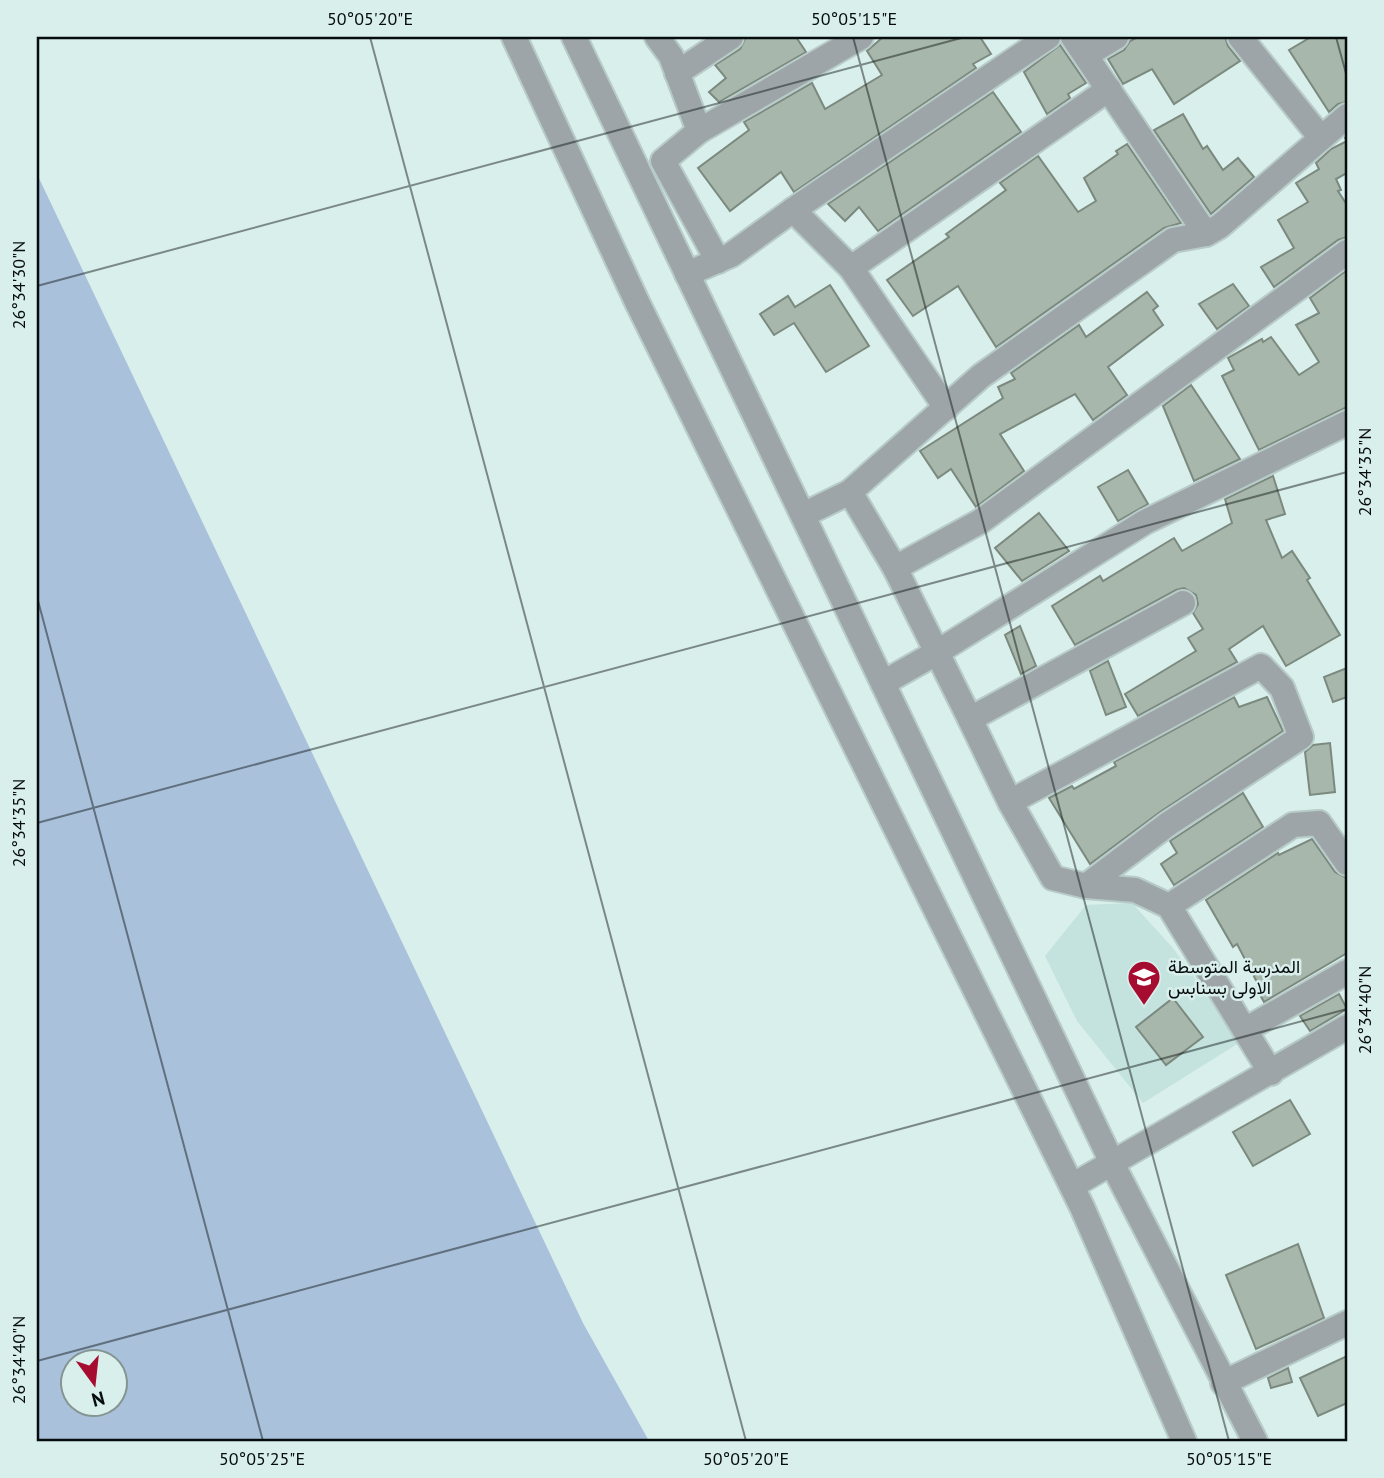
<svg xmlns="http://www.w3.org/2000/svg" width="1384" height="1478" font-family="'PT Sans',Vazirmatn,sans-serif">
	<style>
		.built { fill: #c4e3de }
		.water { fill: #aac1dc; fill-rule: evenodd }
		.building { fill: #a8b7ac; stroke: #7b897e; stroke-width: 2 }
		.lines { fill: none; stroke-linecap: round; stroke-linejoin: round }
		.street-casing { stroke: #b7cbc8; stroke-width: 28 }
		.street { stroke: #9da5a8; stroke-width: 24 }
		.ticks { fill: none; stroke: #070d0c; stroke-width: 2; stroke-opacity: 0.45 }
		.labels { text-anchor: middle; stroke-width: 5; stroke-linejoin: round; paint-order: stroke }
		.poi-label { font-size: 18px; fill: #070d0c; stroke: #d9efec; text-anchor: start }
		.neatline { fill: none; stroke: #070d0c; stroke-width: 2.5 }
		.ticks-label { font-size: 18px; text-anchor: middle; fill: #070d0c }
	</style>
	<rect width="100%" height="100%" fill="#d9efec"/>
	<polygon class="built" points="1132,903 1172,947 1242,1041 1143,1103 1077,1021 1045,956 1086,905"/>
	<path class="water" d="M37,174L583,1323L649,1441H37ZM74,1362H116V1404H74Z"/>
	<g class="building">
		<polygon points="746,37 796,37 806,52 719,102 709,92 726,78 715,65 740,49"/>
		<polygon points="883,37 980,37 991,54 973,64 976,68 794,192 781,172 730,211 698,168 749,130 744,122 812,83 825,109 882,75 867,51"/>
		<polygon points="1138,37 1225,37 1228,46 1240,61 1174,104 1152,69 1123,84 1108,59 1124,50 1130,41"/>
		<polygon points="1311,37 1347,37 1347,102 1338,104 1329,112 1289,50"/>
		<polygon points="1060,45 1086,83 1068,94 1070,98 1047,114 1024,72"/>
		<polygon points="993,92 1021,132 878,231 859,207 845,221 828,204"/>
		<polygon points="1183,114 1203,149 1207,146 1223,170 1238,158 1254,177 1211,214 1154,130"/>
		<polygon points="1347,135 1347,173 1336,179 1341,190 1338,191 1347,205 1347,237 1338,240 1274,287 1261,267 1294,248 1278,220 1308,202 1296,183 1319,169 1316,163 1331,149 1347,141 1345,138"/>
		<polygon points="1127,144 1181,223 1164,228 996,347 958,286 913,316 887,280 949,237 946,234 1006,190 1000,183 1038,156 1078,212 1096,201 1084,178 1118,154 1116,151"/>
		<polygon points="1347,270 1347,407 1259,450 1222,376 1234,370 1228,358 1262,339 1263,342 1271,337 1299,375 1319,362 1296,325 1319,313 1310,298"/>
		<polygon points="1233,284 1249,306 1217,329 1199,304"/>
		<polygon points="830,285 869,346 826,372 794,323 774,335 760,314 788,296 795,307"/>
		<polygon points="1147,292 1158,306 1153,310 1163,325 1108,367 1127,395 1093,420 1075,394 1000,434 1024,471 976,507 951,469 938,478 920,451 1003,398 998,387 1015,379 1011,373 1079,325 1086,337"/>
		<polygon points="1191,385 1240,459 1194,481 1163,406"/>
		<polygon points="1128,470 1148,504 1118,521 1098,487"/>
		<polygon points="1273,476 1285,514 1266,520 1282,558 1292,551 1310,578 1307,580 1340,635 1286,666 1263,626 1229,649 1237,662 1138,716 1125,694 1196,651 1188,638 1203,629 1193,613 1198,604 1196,595 1184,588 1176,590 1075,645 1052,606 1100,576 1103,581 1174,538 1182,551 1232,523 1225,499"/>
		<polygon points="1039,513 1069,551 1022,581 995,548"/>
		<polygon points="1020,626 1036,666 1021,674 1005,635"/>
		<polygon points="1108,661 1126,707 1106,715 1090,671"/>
		<polygon points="1347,668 1347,697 1333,702 1324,677"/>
		<polygon points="1234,697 1239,707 1267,697 1283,731 1160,812 1090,864 1049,798 1072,786 1074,789 1116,766 1114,762"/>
		<polygon points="1330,743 1335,792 1310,795 1305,752 1313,745"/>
		<polygon points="1243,793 1263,827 1174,885 1161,864 1177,853 1170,841"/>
		<polygon points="1312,839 1335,872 1347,878 1347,953 1264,1002 1256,987 1259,986 1237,944 1233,947 1206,900 1278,853 1279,855"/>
		<polygon points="1339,994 1347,1009 1310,1031 1300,1016"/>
		<polygon points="1173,998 1203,1037 1166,1065 1136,1027"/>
		<polygon points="1290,1100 1310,1134 1253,1166 1233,1132"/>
		<polygon points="1298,1244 1324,1318 1256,1349 1226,1275"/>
		<polygon points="1347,1356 1347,1403 1318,1416 1300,1378"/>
		<polygon points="1288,1368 1292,1382 1271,1388 1268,1378"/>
	</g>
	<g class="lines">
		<defs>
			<g id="street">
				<polyline points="514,37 637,302 1082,1207 1184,1441"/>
				<polyline points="574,37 1118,1175 1255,1441"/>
				<polyline points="657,37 671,56 699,131 663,161 718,261"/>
				<polyline points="1073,37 1206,234"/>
				<polyline points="1240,37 1321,138"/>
				<polyline points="1086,55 1116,37"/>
				<polyline points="677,73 731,37"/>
				<polyline points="699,131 861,37"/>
				<polyline points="793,210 851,268 946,408"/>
				<polyline points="851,268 1109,89"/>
				<polyline points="687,274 731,255 793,210 1048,37"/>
				<polyline points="850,492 981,376 1173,240 1206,234 1220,226 1347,116"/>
				<polyline points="803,515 850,492 895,568 970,719 1183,603"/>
				<polyline points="895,568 981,521 1347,252"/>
				<polyline points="883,683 936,653 1145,522 1347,423"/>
				<polyline points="970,719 1010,802 1053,878 1086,886 1168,824 1301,737 1282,688 1261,666 1010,802"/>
				<polyline points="1086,886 1135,890 1169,906 1271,1073"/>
				<polyline points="1169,906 1293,825 1319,823 1347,863"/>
				<polyline points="1245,1030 1347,972"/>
				<polyline points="1072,1186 1347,1027"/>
				<polyline points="1223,1383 1347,1323"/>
			</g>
		</defs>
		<use href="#street" class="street-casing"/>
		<use href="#street" class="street"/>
	</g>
	<path class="ticks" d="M370,37L746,1441M853,37L1229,1441M1336,37L1347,77M37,286L965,37M37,597L263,1441M37,823L1347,472M37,1361L1347,1009"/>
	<defs>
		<symbol id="school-pin" viewBox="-11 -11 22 30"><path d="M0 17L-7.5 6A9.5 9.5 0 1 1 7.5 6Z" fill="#a60c30" stroke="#d9efec"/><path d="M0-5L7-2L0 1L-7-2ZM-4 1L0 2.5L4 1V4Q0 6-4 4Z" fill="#fff"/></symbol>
	</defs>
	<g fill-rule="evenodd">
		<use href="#school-pin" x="1125" y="958" width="38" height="52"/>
	</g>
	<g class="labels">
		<g class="poi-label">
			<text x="1168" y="973">المدرسة المتوسطة<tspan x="1168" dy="21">الاولى بسنابس</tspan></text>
		</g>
	</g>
	<rect width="1384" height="1478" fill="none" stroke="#d9efec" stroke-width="77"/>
	<g transform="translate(94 1383) rotate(165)"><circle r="33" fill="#d9efec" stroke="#859592" stroke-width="2"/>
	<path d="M0-5L12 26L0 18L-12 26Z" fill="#a60c30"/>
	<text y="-10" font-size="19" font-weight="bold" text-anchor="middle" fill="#070d0c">N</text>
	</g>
	<rect x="38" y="38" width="1308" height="1402" class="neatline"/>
	<g class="ticks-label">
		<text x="370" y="25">50°05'20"E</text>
		<text x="854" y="25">50°05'15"E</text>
		<text transform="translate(19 285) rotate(-90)" y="6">26°34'30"N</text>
		<text transform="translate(1365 472) rotate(-90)" y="6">26°34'35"N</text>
		<text transform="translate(19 823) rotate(-90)" y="6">26°34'35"N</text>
		<text transform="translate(1365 1010) rotate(-90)" y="6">26°34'40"N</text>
		<text transform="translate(19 1360) rotate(-90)" y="6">26°34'40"N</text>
		<text x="262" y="1465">50°05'25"E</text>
		<text x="746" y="1465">50°05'20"E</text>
		<text x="1229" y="1465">50°05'15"E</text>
	</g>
</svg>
